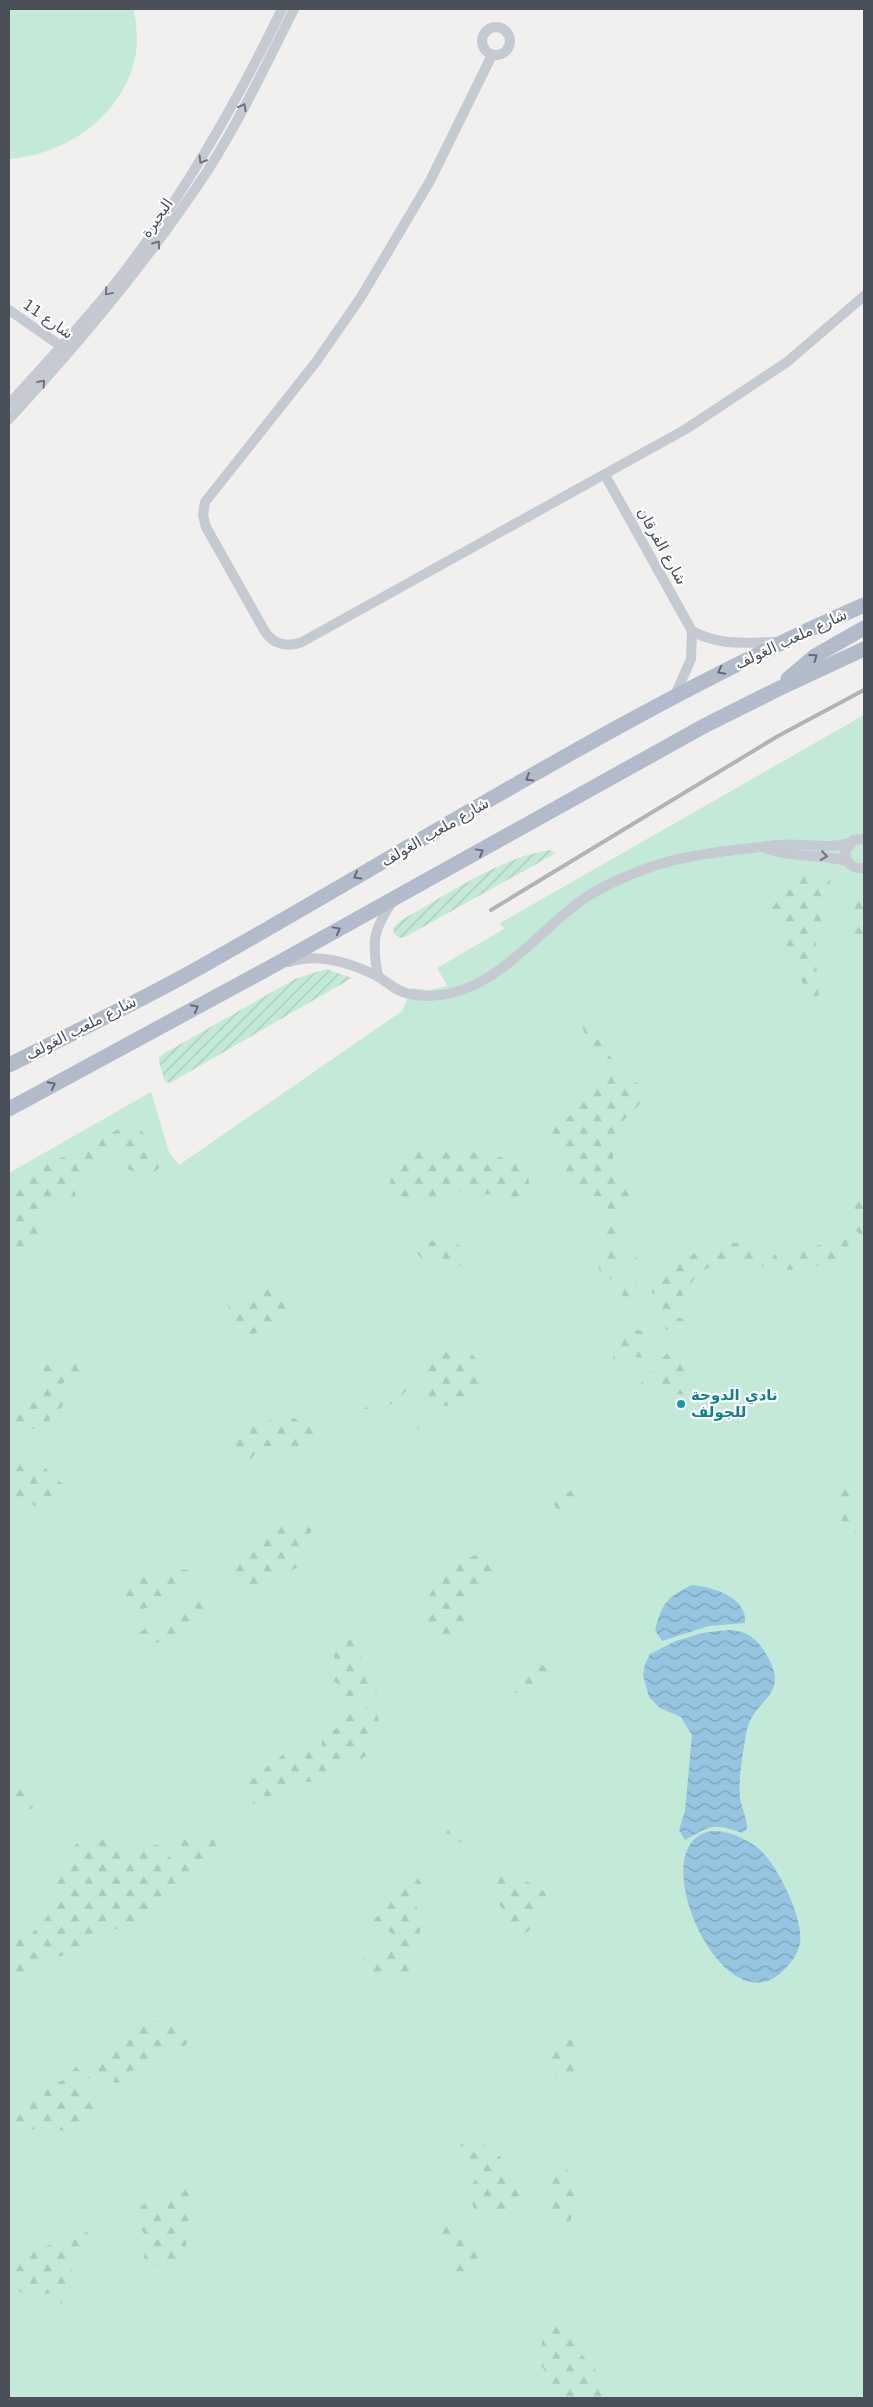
<svg xmlns="http://www.w3.org/2000/svg" width="873" height="2407" font-family="'DejaVu Sans',Cairo,sans-serif">
	<style>
		.green { fill: #c3ead8 }
		.forest { fill: url(#forest-firs) }
		.garden { fill: url(#garden-furrows) }
		.water { fill: url(#water-waves) }
		.lines { fill: none; stroke-linecap: round; stroke-linejoin: round }
		.street { stroke: #c4c9d2; stroke-width: 10 }
		.primary { stroke: #b2bbca; stroke-width: 15 }
		.rail { stroke: #b2b3b8; stroke-width: 4 }
		.oneway { stroke: #6e747e }
		.oneway2 { stroke: #636b76 }
		.culture-dot { fill: #0f9aa8; stroke: #fff; stroke-width: 2 }
		.labels { text-anchor: middle; stroke-width: 4.5; stroke-linejoin: round; paint-order: stroke }
		.street-label { font-size: 15px; fill: #49505a; stroke: #fff }
		.culture-label { font-size: 15px; font-weight: bold; fill: #0d838f; stroke: #fff; text-anchor: start }
	</style>
	<defs>
		<pattern id="forest-firs" width="22" height="20" patternUnits="userSpaceOnUse" patternTransform="scale(1.25)"><rect width="22" height="20" fill="#c3ead8"/><path d="M5 1l3.5 6h-7zM16 11l3.5 6h-7z" fill="#a9cabc"/></pattern>
		<pattern id="garden-furrows" width="10" height="10" patternUnits="userSpaceOnUse" patternTransform="scale(1.25)"><rect width="10" height="10" fill="#c3ead8"/><path d="M-1 1l2-2M0 10L10 0M9 11l2-2" fill="none" stroke="#a9cabc"/></pattern>
		<pattern id="water-waves" width="16" height="10" patternUnits="userSpaceOnUse" patternTransform="scale(1.25)"><rect width="16" height="10" fill="#95c5e1"/><path d="M0 5q4-4 8 0t8 0" fill="none" stroke="#7ca2b9"/></pattern>
	</defs>
	<rect width="100%" height="100%" fill="#f1f0ef"/>
	<g class="green">
		<path d="M9,9H134C137,28 139,47 133,66C117,120 63,155 9,159Z"/>
		<polygon points="864,715 864,2398 9,2398 9,1173 151,1092 169,1152 179,1165 402,1011 412,988 429,990 447,986 437,968 504,929 500,923"/>
	</g>
	<g class="forest">
		<path d="M824,872C841,884 820,919 817,934C814,956 818,980 819,1001L814,1011L772,909C783,888 799,873 824,872Z"/>
		<path d="M864,895V940L855,945C851,931 847,913 855,899Z"/>
		<path d="M583,1013H590C604,1043 612,1076 647,1087L641,1103L623,1121L613,1142V1163L633,1191L614,1212L621,1244L616,1276L607,1281L599,1270L598,1260L607,1239L603,1222L589,1203L555,1174V1167L565,1153C562,1144 555,1142 552,1134L555,1126L579,1109L581,1100L602,1079L603,1070L579,1021L580,1016Z"/>
		<path d="M130,1125C142,1127 155,1146 161,1158L159,1168C151,1176 138,1174 128,1169L126,1158L117,1152L96,1161L86,1173L72,1183L71,1188L75,1192L76,1199C38,1196 47,1222 38,1247L9,1258V1180L93,1144L120,1128Z"/>
		<path d="M425,1148C451,1147 513,1151 528,1175L529,1185L517,1201L488,1194L472,1196L462,1190L457,1191L450,1200L427,1198L400,1201L390,1184C392,1168 411,1154 425,1148Z"/>
		<polygon points="859,1200 864,1204 864,1238 853,1228 855,1225 845,1213 853,1208"/>
		<path d="M847,1231L859,1242C839,1262 814,1269 786,1270L784,1256L778,1253L825,1244Z"/>
		<path d="M444,1237L471,1252L470,1258C460,1268 449,1274 438,1262H425L415,1251L424,1243Z"/>
		<path d="M733,1243C752,1245 779,1243 781,1270L771,1272C733,1239 683,1273 675,1317L685,1319L674,1330H667C657,1322 660,1307 661,1295L652,1293C653,1281 653,1275 662,1266L671,1272C688,1251 708,1248 733,1243Z"/>
		<polygon points="633,1257 639,1259 632,1308 619,1307"/>
		<path d="M272,1288C283,1296 291,1305 286,1319L272,1324L245,1339L230,1316L228,1304L237,1307L242,1305L247,1296Z"/>
		<path d="M623,1328L642,1331L646,1338L643,1358L622,1355L618,1384C607,1374 614,1362 614,1349L619,1345Z"/>
		<path d="M451,1346C462,1346 472,1351 477,1361C488,1381 474,1401 454,1405C447,1406 441,1405 435,1409C427,1415 425,1424 417,1430L412,1427L413,1422L427,1407L423,1391L428,1365L437,1352Z"/>
		<polygon points="672,1349 683,1354 691,1364 690,1375 686,1381 695,1389 696,1397 660,1391 660,1387 641,1384 643,1371 656,1371 661,1359"/>
		<path d="M62,1362L66,1365L79,1363L81,1370L74,1378L61,1384L69,1392V1397L60,1409L50,1415L49,1424L27,1431L14,1426L9,1411L12,1406L40,1385L42,1380L39,1377C43,1362 49,1365 62,1362Z"/>
		<path d="M403,1387L408,1388C399,1402 375,1417 358,1412Z"/>
		<path d="M285,1413L316,1431L310,1441L296,1449C286,1447 270,1443 260,1449C253,1454 252,1463 242,1464C228,1450 228,1431 249,1425C256,1422 265,1423 272,1420C278,1418 279,1414 285,1413Z"/>
		<path d="M9,1456C19,1462 29,1459 39,1463C46,1466 48,1473 53,1477C59,1482 65,1483 69,1489L68,1494C59,1503 43,1512 31,1504C22,1499 21,1496 9,1494Z"/>
		<path d="M850,1478L849,1487L856,1534L849,1538L844,1534C839,1512 835,1497 850,1478Z"/>
		<path d="M575,1489L581,1492C577,1503 568,1508 557,1511L553,1502L554,1494H562Z"/>
		<path d="M306,1519L311,1520C313,1532 309,1535 306,1546C303,1554 306,1561 298,1567C293,1571 286,1571 281,1574C264,1585 268,1592 244,1590L237,1582L228,1577L225,1572L255,1551L276,1528Z"/>
		<path d="M481,1554L494,1557L503,1566C501,1581 485,1584 476,1595C464,1609 464,1628 455,1643L443,1645C437,1642 434,1637 430,1631C412,1600 451,1559 481,1554Z"/>
		<path d="M187,1570L192,1572L195,1577C180,1595 144,1617 120,1608L116,1597C131,1578 163,1568 187,1570Z"/>
		<path d="M209,1597L211,1602L209,1606L175,1635L165,1641L149,1644L140,1638V1632C151,1624 163,1620 176,1614C188,1608 195,1598 209,1597Z"/>
		<path d="M349,1636L356,1640L361,1659L378,1683C379,1693 372,1699 362,1699L355,1695L345,1698L339,1692L338,1684L330,1679L331,1671L336,1664L332,1647L341,1638Z"/>
		<path d="M533,1660L546,1667L551,1679C544,1692 528,1693 515,1693L526,1661Z"/>
		<path d="M367,1708L375,1709L379,1721L368,1753L361,1760L325,1777L309,1782L296,1780L288,1795L280,1796L272,1793L266,1804H249L245,1802L244,1798L247,1789L244,1782L260,1776L267,1766L278,1762L279,1758C289,1747 307,1745 321,1748L323,1736L337,1728L336,1720L339,1717Z"/>
		<polygon points="9,1781 14,1782 20,1788 23,1786 27,1789 27,1801 33,1807 28,1814 9,1812"/>
		<polygon points="465,1821 468,1828 466,1843 445,1838 447,1831"/>
		<path d="M98,1834L114,1839L127,1856L131,1857C140,1853 145,1842 156,1845C165,1847 165,1858 175,1859L177,1855L174,1843L177,1840C194,1836 214,1834 226,1848L222,1855L206,1864L152,1914L127,1926L110,1931L79,1950L45,1961L30,1977L17,1979L9,1976V1944L31,1934L44,1921L53,1907L58,1882L69,1865L72,1848L85,1837Z"/>
		<path d="M501,1872L538,1886L546,1893C547,1916 533,1933 511,1940L505,1935L506,1914L496,1900L494,1876Z"/>
		<path d="M415,1875L423,1885L418,1890L414,1902L423,1919L416,1946L409,1954L408,1961L412,1966L411,1973C403,1977 399,1976 391,1975C374,1974 369,1988 355,1967L358,1961L364,1958L370,1961L376,1960L382,1948H388L393,1943L394,1937L390,1932L376,1928L373,1922C376,1915 382,1915 387,1908C397,1894 396,1881 415,1875Z"/>
		<path d="M150,2021H166L187,2032L190,2041L182,2048L165,2053C155,2074 147,2064 129,2072C124,2074 123,2080 117,2083L94,2076L85,2080L87,2089L104,2100L101,2106L86,2117L87,2126L84,2132L77,2135C66,2130 53,2128 41,2128C35,2128 30,2131 24,2132L22,2129L9,2128V2097L18,2102L21,2097L30,2094L36,2097L40,2106L46,2109L51,2104L41,2090L42,2087L64,2080L78,2065L101,2059L106,2050L114,2044L132,2035L141,2025Z"/>
		<path d="M566,2030L574,2036L578,2058L569,2082H561L549,2071C552,2056 549,2038 566,2030Z"/>
		<path d="M477,2135L489,2150L500,2156L503,2168C523,2178 522,2172 521,2196L506,2210H478L473,2207L470,2187L478,2176L459,2156L458,2149L465,2139Z"/>
		<polygon points="563,2167 573,2174 576,2184 570,2225 560,2230 552,2223 548,2213 555,2196 551,2180 556,2171"/>
		<polygon points="178,2189 187,2189 195,2194 195,2201 190,2210 191,2219 179,2226 172,2224 169,2218 162,2218 166,2226 173,2228 175,2235 186,2241 186,2260 171,2268 147,2263 144,2257 147,2240 141,2228 149,2223 139,2214 139,2208 152,2198 168,2198"/>
		<path d="M439,2219L452,2221L459,2233L470,2240L477,2251V2258L462,2276L455,2277L449,2274L448,2268L454,2249L440,2244C435,2235 435,2229 439,2219Z"/>
		<polygon points="75,2229 87,2232 92,2241 85,2252 69,2256 69,2266 77,2277 75,2284 68,2289 71,2302 68,2304 58,2303 50,2293 30,2297 18,2291 14,2282 9,2280 9,2257 26,2261 37,2248 53,2244"/>
		<path d="M558,2325L564,2326L571,2333L575,2331L578,2333C580,2339 579,2345 580,2350C583,2362 598,2363 596,2377L605,2382L613,2398H560L555,2391V2385H549L546,2373L541,2365L542,2342L546,2332Z"/>
	</g>
	<g class="garden">
		<path d="M550,850L556,853L405,937L400,938L394,934L393,928L400,921C445,896 500,857 550,850Z"/>
		<polygon points="326,969 352,978 170,1083 165,1082 159,1062 159,1057 163,1054 295,979"/>
	</g>
	<g class="water">
		<path d="M692,1585C712,1587 748,1597 745,1623L709,1626L662,1641L655,1630C663,1602 666,1598 692,1585Z"/>
		<path d="M728,1630C743,1630 754,1636 763,1649C795,1698 753,1695 746,1734C743,1753 738,1779 740,1799C742,1809 747,1818 747,1829L742,1833C712,1822 710,1826 685,1840L679,1830L685,1811L692,1735L681,1717L660,1708L649,1697L643,1675L645,1664L650,1654L676,1641L702,1633Z"/>
		<path d="M713,1831C729,1831 745,1838 758,1848C777,1864 804,1918 800,1943C798,1953 792,1962 785,1969C779,1975 771,1981 763,1982C706,1993 646,1838 713,1831Z"/>
	</g>
	<g class="lines">
		<g class="street">
			<circle cx="496" cy="41" r="14"/>
			<path d="M492,55L430,181L361,297L316,362L205,502L203,515L206,527L264,630C272,644 287,648 302,642L686,429L787,362L864,296"/>
			<polyline points="9,310 65,349"/>
			<path d="M9,404C43,367 78,329 110,290C179,204 234,108 282,9"/>
			<path d="M9,419C82,340 149,260 208,170C241,118 267,63 294,9"/>
			<polyline points="605,475 692,631 691,659 675,695"/>
			<path d="M692,631C722,647 746,642 779,642"/>
			<path d="M864,839L853,840L845,852C846,863 853,870 864,868"/>
			<path d="M766,848C791,858 821,854 847,861"/>
			<path d="M289,962C319,952 351,963 377,976C388,982 396,992 410,994C424,997 441,996 455,992C500,981 538,934 574,906C590,893 610,883 630,875C677,854 727,851 777,845C801,842 825,850 849,843"/>
			<path d="M378,977C372,942 372,931 393,901"/>
		</g>
		<g class="primary">
			<polyline points="788,679 815,656 864,628"/>
			<path d="M9,1065C74,1032 141,1001 204,965C423,842 634,705 864,605"/>
			<polyline points="9,1109 269,968 704,726 778,689 864,649"/>
		</g>
		<polyline class="rail" points="491,910 778,736 864,690"/>
	</g>
	<defs><path id="oneway-chevron" d="M-2-3.5L2.5 0L-2 3.5" fill="none" stroke-width="1.6" stroke-linecap="round" stroke-linejoin="round" transform="scale(1.25)"/></defs>
	<g class="oneway">
		<use href="#oneway-chevron" transform="translate(243 107) rotate(-61)"/>
		<use href="#oneway-chevron" transform="translate(202 160) rotate(122)"/>
		<use href="#oneway-chevron" transform="translate(157 244) rotate(-54)"/>
		<use href="#oneway-chevron" transform="translate(108 292) rotate(130)"/>
		<use href="#oneway-chevron" transform="translate(42 383) rotate(-48)"/>
		<use href="#oneway-chevron" transform="translate(824 856) rotate(8)"/>
	</g>
	<g class="oneway2">
		<use href="#oneway-chevron" transform="translate(814 657) rotate(-36)"/>
		<use href="#oneway-chevron" transform="translate(721 671) rotate(153)"/>
		<use href="#oneway-chevron" transform="translate(529 778) rotate(150)"/>
		<use href="#oneway-chevron" transform="translate(480 852) rotate(-29)"/>
		<use href="#oneway-chevron" transform="translate(357 876) rotate(150)"/>
		<use href="#oneway-chevron" transform="translate(337 930) rotate(-29)"/>
		<use href="#oneway-chevron" transform="translate(195 1008) rotate(-28)"/>
		<use href="#oneway-chevron" transform="translate(52 1085) rotate(-28)"/>
	</g>
	<circle class="culture-dot" cx="681" cy="1404" r="5"/>
	<g class="labels">
		<g class="street-label">
			<text transform="translate(157 218) rotate(-55)" y="5">البحيرة</text>
			<text transform="translate(48 319) rotate(35)" y="5">شارع 11</text>
			<text transform="translate(662 546) rotate(61)" y="5">شارع الفرقان</text>
			<text transform="translate(791 639) rotate(-25)" y="5">شارع ملعب الغولف</text>
			<text transform="translate(435 832) rotate(-30)" y="5">شارع ملعب الغولف</text>
			<text transform="translate(81 1028) rotate(-27)" y="5">شارع ملعب الغولف</text>
		</g>
		<g class="culture-label">
			<text x="691" y="1400">نادي الدوحة<tspan x="691" dy="17">للجولف</tspan></text>
		</g>
	</g>
	<rect width="873" height="2407" fill="none" stroke="#49505a" stroke-width="20"/>
</svg>
